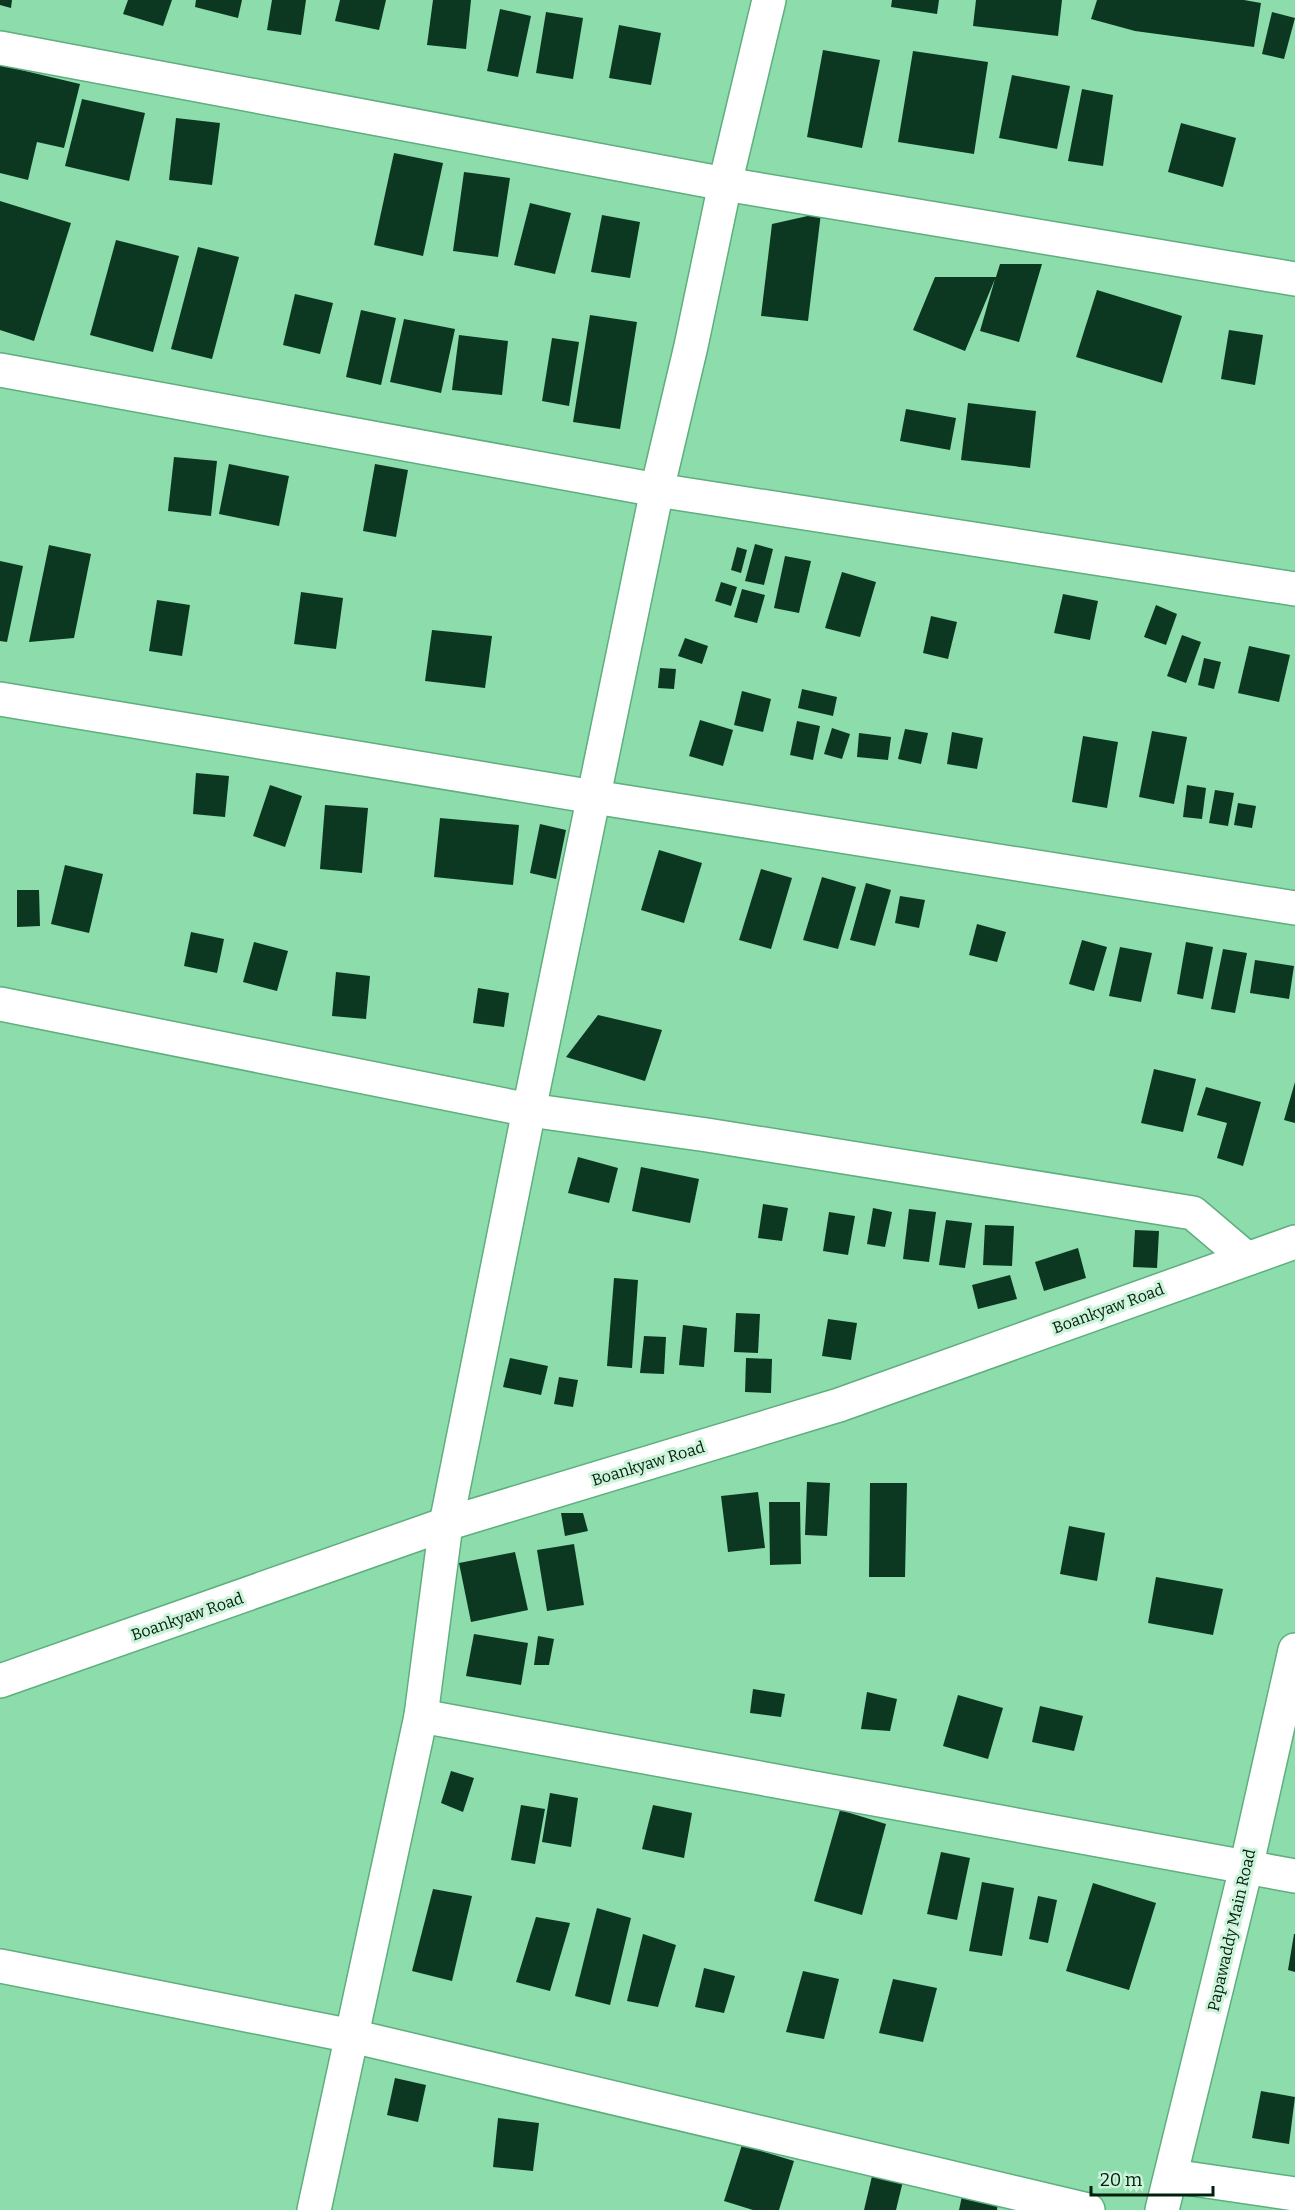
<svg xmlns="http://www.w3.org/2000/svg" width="1295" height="2210" font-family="Bitter,serif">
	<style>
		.building { fill: #0c3821 }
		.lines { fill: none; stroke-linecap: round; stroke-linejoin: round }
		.minor-casing { stroke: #5eae7e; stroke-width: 36 }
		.minor { stroke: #fff; stroke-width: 33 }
		.labels { text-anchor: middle; stroke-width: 6; stroke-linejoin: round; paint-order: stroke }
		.street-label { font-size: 16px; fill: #00200e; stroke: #cdf4da }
	</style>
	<rect width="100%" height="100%" fill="#8cddab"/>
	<g class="building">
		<polygon points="0,0 12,0 11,8 0,5"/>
		<polygon points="128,0 172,0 163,26 123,14"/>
		<polygon points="196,0 242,0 238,18 195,7"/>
		<polygon points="272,0 306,0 301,35 267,30"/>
		<polygon points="340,0 386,0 379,30 335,21"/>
		<polygon points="433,0 471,0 466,49 427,45"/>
		<polygon points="892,0 939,0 937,14 891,7"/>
		<polygon points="976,0 1062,0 1058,36 973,26"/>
		<polygon points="1097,0 1244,0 1261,3 1254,47 1135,31 1091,19"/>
		<polygon points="500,9 531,16 518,77 487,71"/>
		<polygon points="546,12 583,18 573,79 536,73"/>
		<polygon points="1272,12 1295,18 1284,59 1262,54"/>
		<polygon points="619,25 661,33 651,85 609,78"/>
		<polygon points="823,50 880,60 862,148 807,137"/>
		<polygon points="913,51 988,62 974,154 898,142"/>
		<polygon points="0,65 80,84 64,148 37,142 28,180 0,173"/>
		<polygon points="1012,75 1070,86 1057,149 999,138"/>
		<polygon points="1082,89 1113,95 1103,166 1068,161"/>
		<polygon points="82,99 145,113 129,181 65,166"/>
		<polygon points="176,118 220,123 212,185 169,180"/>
		<polygon points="1181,123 1236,138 1223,187 1168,172"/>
		<polygon points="394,153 443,163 423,256 374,245"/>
		<polygon points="464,172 510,178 498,257 453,251"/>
		<polygon points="0,201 71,223 34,341 0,330"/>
		<polygon points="530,203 571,213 555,274 514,265"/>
		<polygon points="821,213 808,321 761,316 772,224"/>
		<polygon points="602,215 640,222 630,278 591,272"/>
		<polygon points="116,240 179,256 153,352 90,335"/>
		<polygon points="198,247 239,257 212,359 171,349"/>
		<polygon points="1000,264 1042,264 1019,342 980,331 995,279 965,351 913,330 935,277 996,277"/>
		<polygon points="1097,290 1182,316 1162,383 1076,357"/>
		<polygon points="295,294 333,303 320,354 283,345"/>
		<polygon points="361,310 396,318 381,385 346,377"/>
		<polygon points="590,315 637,322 620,429 573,422"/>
		<polygon points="404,319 455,329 441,393 390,382"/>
		<polygon points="1229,330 1263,335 1255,385 1221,379"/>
		<polygon points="459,335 508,341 502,395 452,390"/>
		<polygon points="552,338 579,342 569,406 542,401"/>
		<polygon points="968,403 1036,411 1030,468 961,460"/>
		<polygon points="906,409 956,418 950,450 900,441"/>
		<polygon points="174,457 217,461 211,516 168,511"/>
		<polygon points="229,464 289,476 279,526 219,514"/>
		<polygon points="375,464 408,470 396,537 363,531"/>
		<polygon points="755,544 773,549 764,585 745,581"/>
		<polygon points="49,545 91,554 74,638 29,642"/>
		<polygon points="737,547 747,550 741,573 731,570"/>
		<polygon points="785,556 811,561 799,613 774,608"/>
		<polygon points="0,561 23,566 7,642 0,641"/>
		<polygon points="842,572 876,582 860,637 825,628"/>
		<polygon points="721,582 737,587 731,606 715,601"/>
		<polygon points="742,589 765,595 757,623 734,617"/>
		<polygon points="301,592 343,598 336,649 294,644"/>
		<polygon points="1063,594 1098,601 1090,640 1054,633"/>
		<polygon points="157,600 190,605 182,656 149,651"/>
		<polygon points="1156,605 1177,614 1166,645 1144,637"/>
		<polygon points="931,616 957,622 948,659 923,653"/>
		<polygon points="432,630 492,636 485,688 425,681"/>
		<polygon points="1182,635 1201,642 1186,683 1167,676"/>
		<polygon points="685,638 708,646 702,664 678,656"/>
		<polygon points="1249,646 1290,655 1279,702 1238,693"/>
		<polygon points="1204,658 1221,662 1214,689 1198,685"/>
		<polygon points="660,668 676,669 674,689 658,688"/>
		<polygon points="802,689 837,697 833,716 798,708"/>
		<polygon points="742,691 771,699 763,732 734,725"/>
		<polygon points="700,720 733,730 723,766 689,756"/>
		<polygon points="797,721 820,726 813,760 790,755"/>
		<polygon points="832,728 850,734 842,759 824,754"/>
		<polygon points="905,729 928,733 921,764 898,759"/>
		<polygon points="1152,731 1187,737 1174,804 1139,797"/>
		<polygon points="952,732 983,738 977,769 947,764"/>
		<polygon points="859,733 891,737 888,760 857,757"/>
		<polygon points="1083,736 1118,742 1107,808 1072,802"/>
		<polygon points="196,773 229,776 225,817 193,814"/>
		<polygon points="270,785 302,796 285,847 253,836"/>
		<polygon points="1187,785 1206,788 1202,819 1183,817"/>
		<polygon points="1215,790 1234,793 1228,826 1209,823"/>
		<polygon points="1238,803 1256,806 1252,828 1234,825"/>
		<polygon points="325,805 368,808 362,873 320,869"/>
		<polygon points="440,818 519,825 513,885 434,877"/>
		<polygon points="540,824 566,830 556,879 530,873"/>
		<polygon points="659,850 702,863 684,923 641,910"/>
		<polygon points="65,865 103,874 89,933 51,924"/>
		<polygon points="761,869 792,878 771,949 739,940"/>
		<polygon points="822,877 856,887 838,949 803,940"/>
		<polygon points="866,883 891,890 875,946 850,940"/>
		<polygon points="17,890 39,890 40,926 17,927"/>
		<polygon points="900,896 925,900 919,928 895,923"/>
		<polygon points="977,924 1006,932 997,962 969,955"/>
		<polygon points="191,932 224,939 217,973 184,966"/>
		<polygon points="1082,940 1107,947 1094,991 1069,984"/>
		<polygon points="254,942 288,951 277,991 243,982"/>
		<polygon points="1186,942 1213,947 1203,999 1177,994"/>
		<polygon points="1120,947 1152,953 1141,1002 1109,996"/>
		<polygon points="1223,949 1247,953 1235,1013 1211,1009"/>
		<polygon points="1255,960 1294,966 1289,999 1250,993"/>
		<polygon points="336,972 370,976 366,1019 332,1016"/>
		<polygon points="478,988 509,993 504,1027 473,1023"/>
		<polygon points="598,1015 662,1030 645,1081 566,1057"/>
		<polygon points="1154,1069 1196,1079 1183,1132 1141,1123"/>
		<polygon points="1295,1082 1295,1123 1284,1120"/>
		<polygon points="1206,1087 1261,1102 1243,1166 1217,1158 1227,1123 1197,1115"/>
		<polygon points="578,1157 618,1168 609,1203 568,1193"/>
		<polygon points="641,1167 699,1179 690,1223 632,1211"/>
		<polygon points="763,1204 788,1208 782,1241 758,1238"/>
		<polygon points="873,1208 892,1212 885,1247 867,1244"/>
		<polygon points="909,1209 936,1212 929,1262 903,1259"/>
		<polygon points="829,1212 855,1216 848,1255 823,1251"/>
		<polygon points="946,1220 972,1223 965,1268 939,1265"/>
		<polygon points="985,1225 1014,1226 1012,1266 983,1265"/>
		<polygon points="1135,1230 1159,1231 1157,1268 1133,1267"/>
		<polygon points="1078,1248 1086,1278 1044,1291 1035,1262"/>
		<polygon points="1010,1275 1017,1299 978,1309 972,1285"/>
		<polygon points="614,1278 638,1280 632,1368 607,1366"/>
		<polygon points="736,1313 760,1314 758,1353 734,1352"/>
		<polygon points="828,1319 857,1323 851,1360 822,1356"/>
		<polygon points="683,1325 707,1328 704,1367 679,1365"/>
		<polygon points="644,1336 666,1337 664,1374 640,1373"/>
		<polygon points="510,1358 548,1366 541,1395 503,1387"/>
		<polygon points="746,1358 772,1359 771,1393 745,1392"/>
		<polygon points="559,1377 578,1380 573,1407 554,1404"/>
		<polygon points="807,1482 830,1483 827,1536 805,1535"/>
		<polygon points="870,1483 907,1483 905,1577 869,1577"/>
		<polygon points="758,1492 765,1548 728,1552 721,1496"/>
		<polygon points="769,1502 800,1502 801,1564 770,1565"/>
		<polygon points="561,1513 583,1513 588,1531 565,1536"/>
		<polygon points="1069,1526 1105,1533 1097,1581 1060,1574"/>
		<polygon points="574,1544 584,1605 547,1611 537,1550"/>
		<polygon points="515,1552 528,1610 471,1622 459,1563"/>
		<polygon points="1156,1577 1223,1589 1213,1635 1148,1623"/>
		<polygon points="474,1634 528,1643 521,1685 466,1676"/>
		<polygon points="538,1636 554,1639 549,1665 534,1665"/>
		<polygon points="753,1689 785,1694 781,1717 750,1713"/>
		<polygon points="867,1692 897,1699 890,1731 861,1729"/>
		<polygon points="958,1695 1003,1708 988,1759 943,1746"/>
		<polygon points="1040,1706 1083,1716 1074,1751 1032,1742"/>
		<polygon points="451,1771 474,1778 463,1812 441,1803"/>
		<polygon points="550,1793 578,1798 571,1847 542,1842"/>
		<polygon points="521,1805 545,1809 535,1864 511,1860"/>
		<polygon points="653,1805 692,1813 684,1858 642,1849"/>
		<polygon points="840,1810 886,1824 862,1915 814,1901"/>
		<polygon points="941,1852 970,1858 957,1920 927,1914"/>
		<polygon points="982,1882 1014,1888 1002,1956 969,1951"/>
		<polygon points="1093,1883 1156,1903 1129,1990 1066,1971"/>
		<polygon points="433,1889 472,1896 452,1981 412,1971"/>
		<polygon points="1038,1896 1057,1900 1048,1943 1029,1939"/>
		<polygon points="597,1908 631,1918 610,2005 575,1996"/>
		<polygon points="536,1917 570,1923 550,1991 516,1982"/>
		<polygon points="643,1934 676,1945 658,2007 627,2001"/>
		<polygon points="1294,1934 1295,1934 1295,1972 1288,1970"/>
		<polygon points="704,1968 735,1976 724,2013 695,2007"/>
		<polygon points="803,1971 839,1979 824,2039 786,2032"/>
		<polygon points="893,1979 937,1988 923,2042 879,2033"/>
		<polygon points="395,2078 426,2085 418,2122 387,2115"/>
		<polygon points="1261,2091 1295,2097 1289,2144 1252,2138"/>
		<polygon points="498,2118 539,2123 533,2171 493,2167"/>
		<polygon points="742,2145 794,2161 779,2210 753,2210 724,2201"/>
		<polygon points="873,2172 903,2181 896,2210 864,2210"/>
		<polygon points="962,2196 998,2202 997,2210 959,2210"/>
	</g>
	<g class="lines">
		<defs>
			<g id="minor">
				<polyline points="0,48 725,184 1295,279"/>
				<polyline points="0,370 657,490 1295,589"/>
				<polyline points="0,699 594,797 1295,908"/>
				<polyline points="0,1004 529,1110 707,1135 1193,1213 1246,1258"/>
				<polyline points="0,1681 446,1524 839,1405 1295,1242"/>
				<polyline points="421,1716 1295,1876"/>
				<polyline points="0,1966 352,2036 1088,2210"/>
				<polyline points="1172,2176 1295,2194"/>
				<polyline points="314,2210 421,1716 446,1524 529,1110 657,490 691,346 725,184 769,0"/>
				<polyline points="1162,2210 1246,1868 1295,1650"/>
			</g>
		</defs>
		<use href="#minor" class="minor-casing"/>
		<use href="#minor" class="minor"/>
	</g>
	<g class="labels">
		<g class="street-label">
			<text transform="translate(1108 1308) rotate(-20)" y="6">Boankyaw Road</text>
			<text transform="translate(648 1463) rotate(-17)" y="6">Boankyaw Road</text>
			<text transform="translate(187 1616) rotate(-19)" y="6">Boankyaw Road</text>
			<text transform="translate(1231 1930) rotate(-77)" y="6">Papawaddy Main Road</text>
		</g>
	</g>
	<path d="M1091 2186v9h122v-9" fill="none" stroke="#00200e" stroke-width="3"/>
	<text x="1100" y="2186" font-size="18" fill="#00200e" stroke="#cdf4da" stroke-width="4.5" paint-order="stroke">20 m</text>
</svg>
